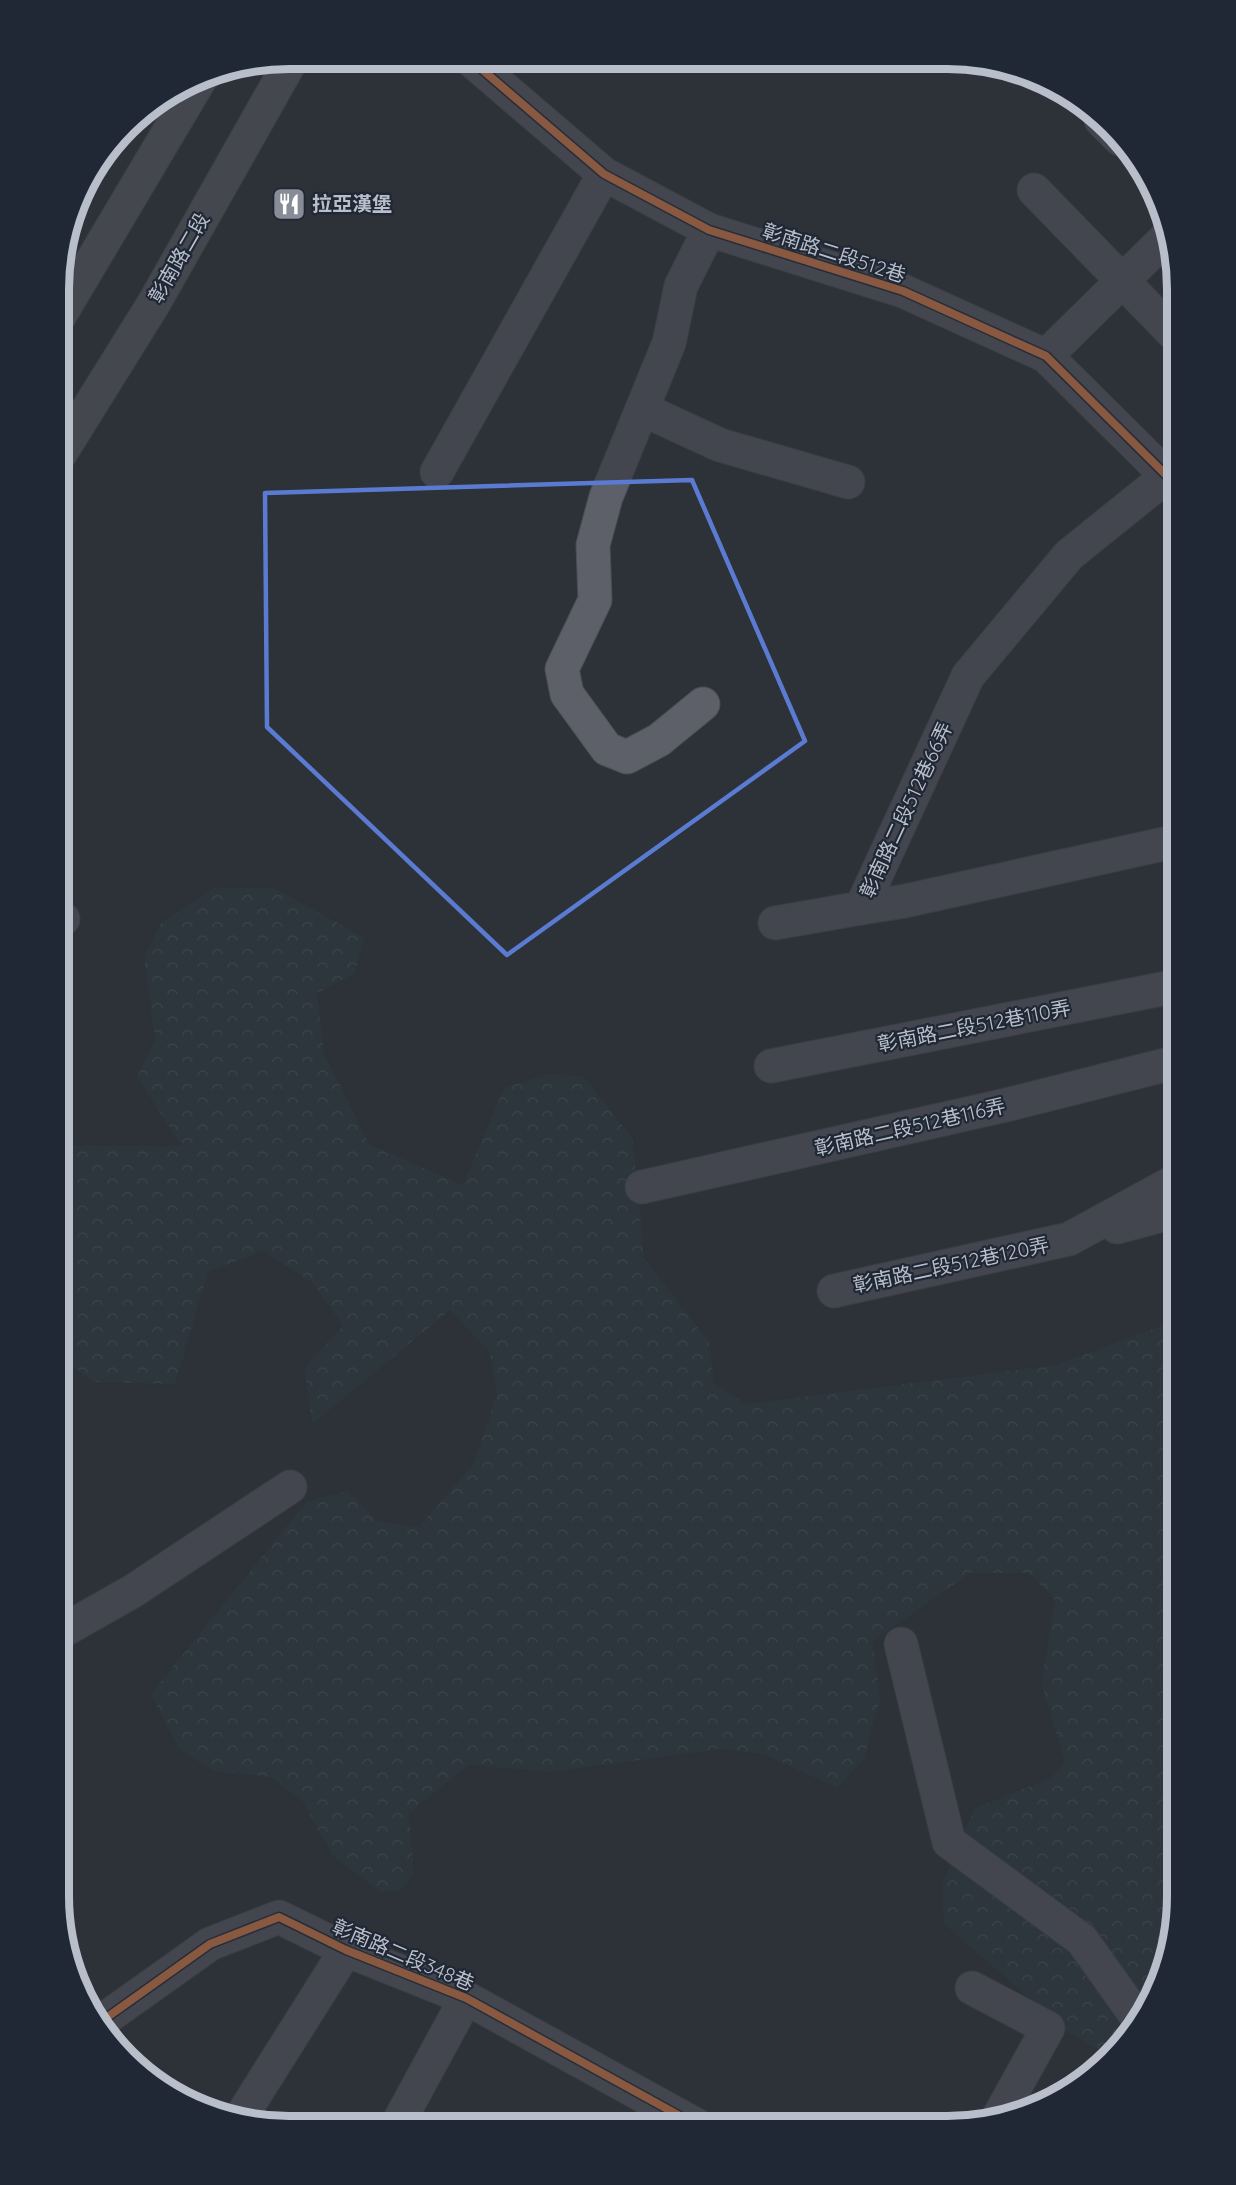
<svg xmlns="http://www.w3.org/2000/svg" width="1236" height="2185" font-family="Quicksand,'Noto Sans TC',sans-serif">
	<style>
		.forest { fill: url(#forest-crowns) }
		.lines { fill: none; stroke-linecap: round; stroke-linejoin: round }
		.minor-casing { stroke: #4b4e54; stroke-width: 35 }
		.major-casing { stroke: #4b4f56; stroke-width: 35 }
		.minor { stroke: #5d6068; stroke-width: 33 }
		.major { stroke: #5f6369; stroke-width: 33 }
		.cycleway-casing { stroke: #202835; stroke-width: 11 }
		.cycleway { stroke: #f5874c; stroke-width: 8 }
		.marked { fill: none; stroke: #5b7bd2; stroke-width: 4.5; stroke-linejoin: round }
		.labels { text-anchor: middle; stroke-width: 4.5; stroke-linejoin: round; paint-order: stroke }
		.poi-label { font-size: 20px; font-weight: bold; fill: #b8beca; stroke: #202835; text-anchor: start }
		.street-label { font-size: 20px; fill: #b8beca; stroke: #202835 }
		.rim { fill: none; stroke: #b8beca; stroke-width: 8 }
	</style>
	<defs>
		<pattern id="forest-crowns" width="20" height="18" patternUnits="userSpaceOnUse" patternTransform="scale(1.5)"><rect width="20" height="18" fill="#2a3d41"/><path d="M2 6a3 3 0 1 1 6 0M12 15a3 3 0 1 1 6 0" fill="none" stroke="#47575b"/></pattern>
	</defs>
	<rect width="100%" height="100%" fill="#2d3239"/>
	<polygon class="forest" points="214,888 274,888 365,938 354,974 317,993 324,1053 369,1144 463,1185 504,1088 543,1075 583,1076 633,1139 644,1258 709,1342 714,1383 746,1404 1056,1365 1177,1320 1177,1912 1160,1984 1130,2037 1110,2056 1069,2033 944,1924 942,1884 975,1808 1051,1778 1065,1762 1041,1683 1055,1600 1029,1573 970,1573 873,1641 880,1700 864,1759 837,1788 764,1754 721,1749 550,1772 469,1765 409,1813 414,1874 401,1890 381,1892 333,1856 303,1802 271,1777 213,1771 179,1749 151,1694 307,1501 348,1491 377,1521 419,1527 474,1463 497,1394 490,1353 450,1310 312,1424 304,1368 343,1326 313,1283 263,1251 208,1272 175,1384 95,1382 59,1358 59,1145 182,1146 137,1077 155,1040 144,957 161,923"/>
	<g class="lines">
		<defs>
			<g id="minor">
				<polyline points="471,60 604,174 709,230 903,291 1046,356 1167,476 1177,489"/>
				<polyline points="1101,120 1120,139"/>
				<polyline points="1034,190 1177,337"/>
				<polyline points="1046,356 1169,235"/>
				<polyline points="642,409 720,445 848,482"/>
				<polyline points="437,472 604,174"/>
				<polyline points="1167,476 1069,555 968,676 861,908 905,901 1177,841"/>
				<polyline points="703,704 659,740 627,757 607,749 567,694 562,669 595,600 593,545 606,497 669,343 681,286 709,230"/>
				<polyline points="60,921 63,919"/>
				<polyline points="775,923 861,908"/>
				<polyline points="771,1066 1177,986"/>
				<polyline points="642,1187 1006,1105 1177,1062"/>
				<polyline points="1117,1227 1177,1211"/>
				<polyline points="834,1291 1069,1239 1177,1180"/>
				<polyline points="59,1633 133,1591 290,1487"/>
				<polyline points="901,1644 949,1842 1082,1940 1139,2020"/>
				<polyline points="972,1988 1048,2028 998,2118"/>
				<polyline points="99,2023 210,1944 279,1917 346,1950 466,1998 698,2126"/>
				<polyline points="246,2109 346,1950"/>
				<polyline points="397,2125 466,1998"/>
			</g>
			<g id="major">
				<polyline points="60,315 202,76"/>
				<polyline points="60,454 154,303 292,59"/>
			</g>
		</defs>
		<use href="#minor" class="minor-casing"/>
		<use href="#major" class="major-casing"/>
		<use href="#minor" class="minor"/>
		<use href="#major" class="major"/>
		<defs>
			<g id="cycleway">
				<polyline points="471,60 604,174 709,230 903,291 1046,356 1167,476 1177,489"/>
				<polyline points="99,2023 210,1944 279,1917 346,1950 466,1998 698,2126"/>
			</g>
		</defs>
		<use href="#cycleway" class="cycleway-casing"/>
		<use href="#cycleway" class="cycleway"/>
	</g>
	<path d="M0 0H1236V2185H0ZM692,480L805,741L507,955L267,727L265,493Z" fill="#2d3239" fill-opacity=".55" fill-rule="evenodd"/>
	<path class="marked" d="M692,480L805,741L507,955L267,727L265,493Z"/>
	<defs>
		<symbol id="restaurant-square" viewBox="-11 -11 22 22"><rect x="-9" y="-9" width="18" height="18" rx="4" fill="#878d97" stroke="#202835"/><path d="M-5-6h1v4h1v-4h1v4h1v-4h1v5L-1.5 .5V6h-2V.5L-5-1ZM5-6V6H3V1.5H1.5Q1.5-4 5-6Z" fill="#fff"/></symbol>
	</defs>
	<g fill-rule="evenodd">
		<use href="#restaurant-square" x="270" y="185" width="38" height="38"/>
	</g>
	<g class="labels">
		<g class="poi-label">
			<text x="312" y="211">拉亞漢堡</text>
		</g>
		<g class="street-label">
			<text transform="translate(834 253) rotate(18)" y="7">彰南路二段512巷</text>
			<text transform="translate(179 258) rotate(-60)" y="7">彰南路二段</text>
			<text transform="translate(906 810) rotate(-65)" y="7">彰南路二段512巷66弄</text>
			<text transform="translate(974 1026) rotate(-11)" y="7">彰南路二段512巷110弄</text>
			<text transform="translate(910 1127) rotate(-13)" y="7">彰南路二段512巷116弄</text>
			<text transform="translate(951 1265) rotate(-12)" y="7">彰南路二段512巷120弄</text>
			<text transform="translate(403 1955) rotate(23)" y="7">彰南路二段348巷</text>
		</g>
	</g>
	<path d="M0 0H1236V2185H0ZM289 69H947A220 220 0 0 1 1167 289V1896A220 220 0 0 1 947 2116H289A220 220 0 0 1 69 1896V289A220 220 0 0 1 289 69Z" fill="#202835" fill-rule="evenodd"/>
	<path class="rim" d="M289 69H947A220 220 0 0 1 1167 289V1896A220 220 0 0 1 947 2116H289A220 220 0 0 1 69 1896V289A220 220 0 0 1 289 69Z"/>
</svg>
